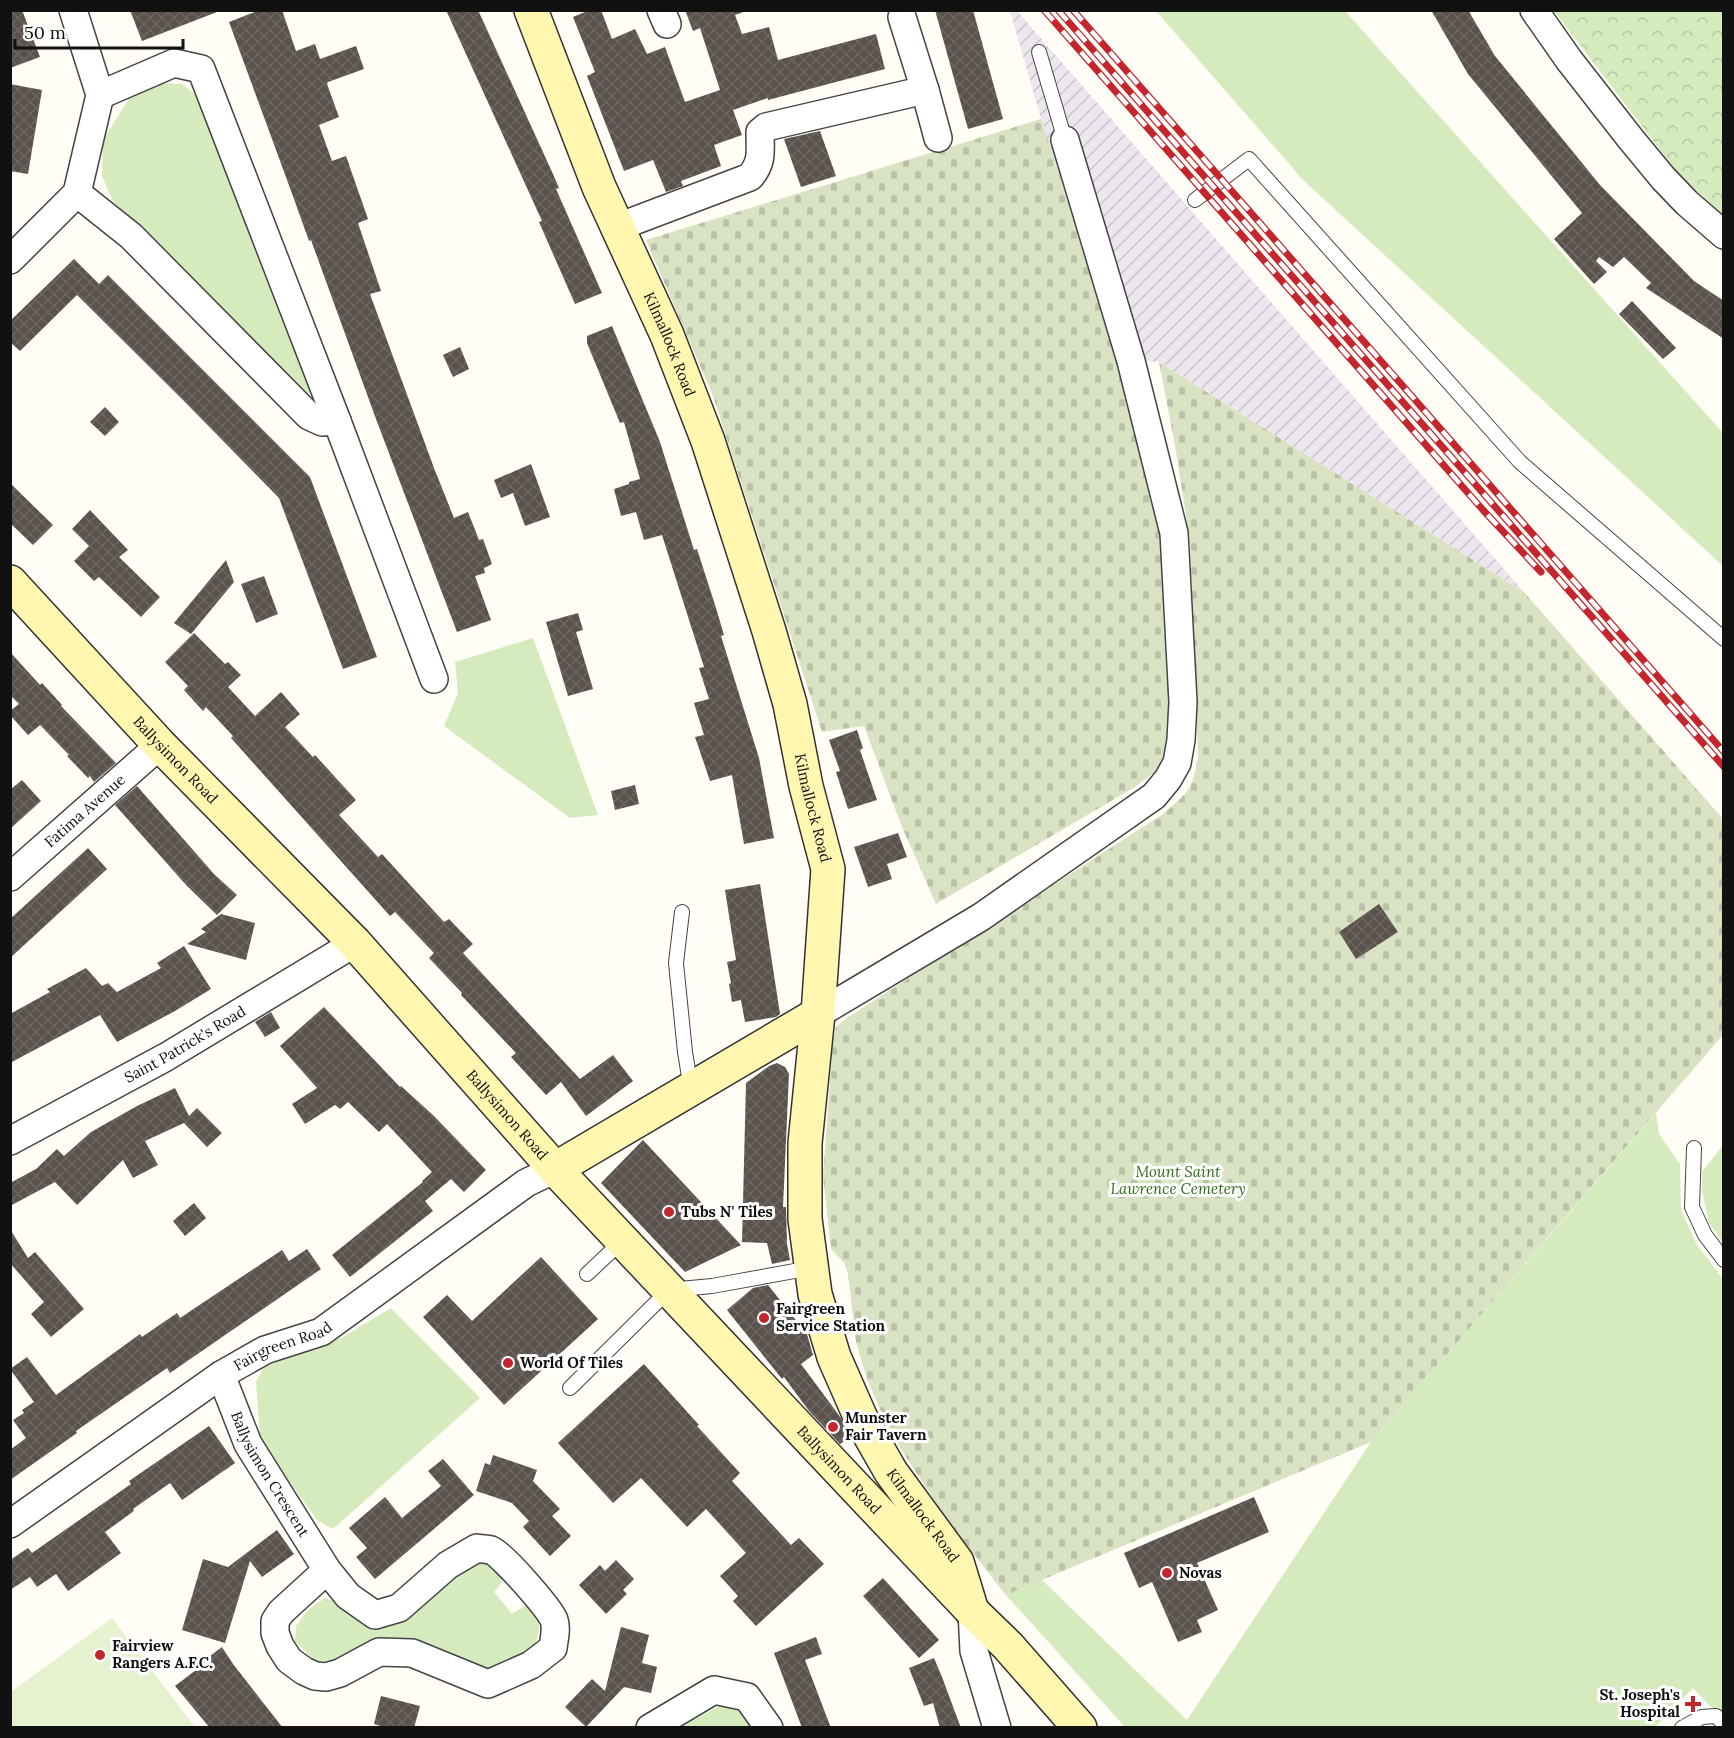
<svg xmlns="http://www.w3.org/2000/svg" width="1734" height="1738" font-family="Lora,serif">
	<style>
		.industrial { fill: url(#industrial-furrows) }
		.grass { fill: #d5ebbd }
		.cemetery { fill: url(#cemetery-stones) }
		.park { fill: url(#park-crowns) }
		.pitch { fill: #e6f2cf }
		.building { fill: url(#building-cross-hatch) }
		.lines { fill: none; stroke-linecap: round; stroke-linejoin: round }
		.lane-casing { stroke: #444; stroke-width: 16 }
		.street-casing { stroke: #444; stroke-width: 30 }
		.secondary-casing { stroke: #333; stroke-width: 36 }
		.lane { stroke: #fff; stroke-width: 14 }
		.street { stroke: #fff; stroke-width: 27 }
		.secondary { stroke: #fff6b0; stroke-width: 33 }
		.rail-casing { stroke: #c4262e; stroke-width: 7 }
		.rail { stroke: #fff; stroke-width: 4.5; stroke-dasharray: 14; stroke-linecap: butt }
		.poi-dot { fill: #c4262e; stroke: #fff; stroke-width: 2 }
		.labels { text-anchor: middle; stroke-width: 6; stroke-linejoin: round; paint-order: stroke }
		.street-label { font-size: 15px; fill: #111; stroke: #fff }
		.park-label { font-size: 15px; font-style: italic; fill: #2f6b1f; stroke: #fff }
		.poi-label { font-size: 15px; font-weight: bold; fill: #111; stroke: #fff; text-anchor: start }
	</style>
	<defs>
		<pattern id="industrial-furrows" width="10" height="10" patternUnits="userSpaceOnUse" patternTransform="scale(1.5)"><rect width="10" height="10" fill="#eee6ef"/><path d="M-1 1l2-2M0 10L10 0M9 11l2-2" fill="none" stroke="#cbc4cc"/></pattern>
		<pattern id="cemetery-stones" width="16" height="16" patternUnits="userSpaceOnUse" patternTransform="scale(1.5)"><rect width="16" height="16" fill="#d9e3c4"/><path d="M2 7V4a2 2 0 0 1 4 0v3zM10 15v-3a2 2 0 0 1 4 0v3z" fill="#b9c2a7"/></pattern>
		<pattern id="park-crowns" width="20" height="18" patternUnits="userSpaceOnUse" patternTransform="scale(1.5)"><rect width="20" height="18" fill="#d5ebbd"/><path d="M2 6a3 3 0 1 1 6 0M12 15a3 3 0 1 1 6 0" fill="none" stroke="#b6c8a1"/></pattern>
		<pattern id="building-cross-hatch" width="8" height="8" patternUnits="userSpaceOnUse" patternTransform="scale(1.5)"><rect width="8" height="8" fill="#5a524d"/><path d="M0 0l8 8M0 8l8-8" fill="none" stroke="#6d6662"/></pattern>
	</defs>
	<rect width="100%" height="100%" fill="#fffdf5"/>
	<polygon class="industrial" points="1010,11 1017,11 1524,592 1159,362 1120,358 1041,119"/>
	<g class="grass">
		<polygon points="1156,11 1345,11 1723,433 1723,566 1303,180"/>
		<polygon points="157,83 182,84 199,97 312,390 305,396 112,200 102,176 103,140 130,97"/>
		<polygon points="533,638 598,815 570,818 444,726 458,693 455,662"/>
		<polygon points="1656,1113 1659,1134 1680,1164 1681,1210 1697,1245 1723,1279 1723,1720 1693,1688 1655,1727 1125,1727 1006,1595 1041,1579 1187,1720 1371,1442"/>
		<polygon points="1723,1145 1723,1242 1709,1223 1702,1191 1702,1172"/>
		<polygon points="391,1308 480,1398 333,1529 317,1520 287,1478 260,1435 256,1382 264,1367 287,1355 343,1337"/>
		<polygon points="475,1559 487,1563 502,1575 502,1582 494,1592 512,1614 526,1605 538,1620 539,1631 535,1645 523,1654 483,1670 406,1640 333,1665 317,1664 295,1641 296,1626 309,1609 325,1598 336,1602 357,1620 381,1626"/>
		<polygon points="724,1704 740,1708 761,1728 677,1728"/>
	</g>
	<g class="cemetery">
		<polygon points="1041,119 1120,358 1162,537 1171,697 1164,765 1135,787 936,904 902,827 864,726 822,732 713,396 646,240"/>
		<path d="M1159,362L1524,592L1723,819V1035L1371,1442L1006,1595L947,1520L897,1443L883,1416L867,1379L856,1342L848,1274L845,1264L831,1249L823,1176L833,1041L836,1027L847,1018L1163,814C1189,791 1192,791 1198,757L1190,541L1175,445Z"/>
	</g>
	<polygon class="park" points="1554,11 1723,11 1723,215 1677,172"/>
	<polygon class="pitch" points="112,1618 195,1727 11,1727 11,1692"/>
	<g class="building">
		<polygon points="10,10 22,10 40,57 10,68"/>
		<polygon points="130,10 217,10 217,12 142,41"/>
		<polygon points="260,10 282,10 296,51 315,44 320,59 356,46 364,69 328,82 327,84 339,117 319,125 332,161 346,156 368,219 358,223 381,291 370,294 434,468 454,518 468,512 479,540 483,539 492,564 484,568 485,573 475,576 491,620 457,632 376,419 311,240 309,241 294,199 229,22"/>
		<polygon points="446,10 478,10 553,174 559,188 556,189 602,293 575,304 539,222 542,221"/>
		<polygon points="590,10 601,10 612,39 635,29 647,54 665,47 685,102 720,90 700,28 693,31 685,10 743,10 743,12 735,15 742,34 769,27 778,60 876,34 885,69 768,100 768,98 733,110 742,135 714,145 721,166 681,181 683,186 666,192 653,160 624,171 587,76 595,72 573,17"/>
		<polygon points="935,10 973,10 1003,119 968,129"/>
		<polygon points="1431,10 1468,10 1495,56 1600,185 1694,281 1724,301 1724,339 1646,288 1651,283 1624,257 1613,267 1599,257 1596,261 1607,272 1594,284 1576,264 1554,239 1582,213 1468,74"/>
		<polygon points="10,84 42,90 28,174 10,171"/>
		<polygon points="820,131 836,176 801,187 784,139"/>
		<polygon points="74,259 99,284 108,275 310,477 377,657 343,669 279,498 183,400 77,295 20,351 10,342 10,321"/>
		<polygon points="1632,301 1676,348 1663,359 1619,314"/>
		<polygon points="612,326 660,442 694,550 697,549 716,608 724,635 721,636 759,758 774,838 744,844 732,775 710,781 695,737 704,735 694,703 709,699 699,668 704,667 662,535 644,540 636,512 621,516 614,489 629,484 629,482 640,479 624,422 620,423 587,343 587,336"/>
		<polygon points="460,347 469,369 453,377 443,355"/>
		<polygon points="105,407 119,422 105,436 90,422"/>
		<polygon points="531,464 550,517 525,526 513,493 501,498 494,480"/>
		<polygon points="10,483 53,525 33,545 10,523"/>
		<polygon points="90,510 128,550 119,557 160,597 141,617 99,577 94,581 74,561 89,546 72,529"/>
		<polygon points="226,560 234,582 191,634 174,623"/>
		<polygon points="264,576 278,614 256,623 241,584"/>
		<polygon points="578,613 583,630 576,632 593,689 568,696 546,622"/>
		<polygon points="194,633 225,664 228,662 241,675 228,687 255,716 281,692 300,714 285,727 313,757 315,755 356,800 339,815 378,857 382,854 444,922 449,919 473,944 463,953 580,1079 613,1055 633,1081 586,1116 561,1082 546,1095 511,1057 516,1053 461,995 462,993 429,958 434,953 395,912 390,916 231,738 233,736 206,707 203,711 184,690 188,686 165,662"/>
		<polygon points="10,652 40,685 42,683 62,705 61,706 116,763 94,782 90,776 88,778 67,756 69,755 40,725 28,735 10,715 10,711 19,704 10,695"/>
		<polygon points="857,730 863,748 860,750 877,800 848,809 836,772 840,771 829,740"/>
		<polygon points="22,780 41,801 10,829 10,790"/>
		<polygon points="635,785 639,804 615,810 611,791"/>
		<polygon points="137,786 214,874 237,895 217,915 187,886 115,805"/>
		<polygon points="898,833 907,857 887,864 892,879 868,887 854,847"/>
		<polygon points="88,848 107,869 10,958 10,919"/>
		<polygon points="760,884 780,1014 776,1017 745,1022 741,1000 732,1002 729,984 731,983 727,962 736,960 725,890"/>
		<polygon points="1379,904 1398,932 1356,959 1339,932"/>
		<polygon points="221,914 255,923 246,960 187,944 206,932 201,929"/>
		<polygon points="184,946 211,989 175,1011 117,1042 100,1015 10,1063 10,1014 50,992 47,989 86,968 102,986 108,983 117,992 161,968 157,963"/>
		<polygon points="324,1007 400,1087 401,1086 434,1116 486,1170 464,1192 451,1179 425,1201 433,1211 350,1277 332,1255 423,1182 422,1181 432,1172 387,1124 379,1132 348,1102 340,1109 335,1105 305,1124 292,1104 317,1088 280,1046"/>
		<polygon points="271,1012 280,1028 265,1037 255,1022"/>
		<polygon points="777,1063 785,1067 789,1074 783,1207 786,1207 787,1244 790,1260 772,1264 767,1243 742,1242 746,1083 769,1066"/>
		<polygon points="175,1088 189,1116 197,1108 222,1133 207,1147 184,1123 145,1141 158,1165 133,1178 123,1160 77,1205 55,1182 10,1206 10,1183 36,1169 57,1149 64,1156 91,1132 137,1106"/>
		<polygon points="643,1140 741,1245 685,1272 601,1183"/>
		<polygon points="194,1203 206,1218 185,1236 173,1221"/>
		<polygon points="10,1229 28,1258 35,1252 84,1309 51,1337 31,1314 44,1302 10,1263"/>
		<polygon points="307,1249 321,1269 170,1373 167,1368 76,1431 77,1433 10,1480 10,1450 26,1438 13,1420 24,1413 22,1410 34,1402 10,1369 27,1357 56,1395 140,1334 142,1337 177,1313 180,1318 282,1250 289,1261"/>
		<polygon points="541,1257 598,1319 504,1405 423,1317 447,1295 472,1321"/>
		<polygon points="768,1285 807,1334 813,1355 801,1364 841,1418 850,1438 840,1444 809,1411 784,1377 782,1379 727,1310 753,1288"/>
		<polygon points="644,1364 699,1425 697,1426 740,1473 732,1481 791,1545 799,1538 824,1564 756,1626 733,1601 738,1596 720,1576 746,1553 706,1509 687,1527 641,1478 613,1503 558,1443"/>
		<polygon points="209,1426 235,1463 182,1500 170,1483 133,1509 134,1511 105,1532 121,1553 68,1591 56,1574 37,1587 30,1577 10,1590 10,1560 28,1548 32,1553 131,1484 129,1481"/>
		<polygon points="493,1455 537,1470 533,1481 560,1509 552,1516 571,1536 550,1556 523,1527 529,1521 512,1503 476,1491 485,1463 490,1465"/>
		<polygon points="443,1459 474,1495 375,1579 356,1557 367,1548 349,1528 385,1497 402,1518 441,1486 428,1471"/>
		<polygon points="1254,1497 1269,1532 1197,1563 1218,1610 1197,1620 1202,1632 1178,1642 1152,1582 1139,1588 1124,1553"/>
		<polygon points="277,1530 294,1554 262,1577 250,1561 225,1643 182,1630 203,1559 228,1567"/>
		<polygon points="616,1560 634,1579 623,1590 627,1594 606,1614 579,1585 600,1565 605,1571"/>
		<polygon points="883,1578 939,1640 919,1658 863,1596"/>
		<polygon points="621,1627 649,1635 642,1663 657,1667 651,1693 624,1687 586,1727 565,1707 592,1679 605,1691"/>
		<polygon points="816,1637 822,1654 805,1660 831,1728 802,1728 774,1653"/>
		<polygon points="222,1647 233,1664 283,1728 210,1728 175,1686 200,1667 198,1665"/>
		<polygon points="934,1658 942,1677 961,1728 940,1728 933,1703 924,1706 909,1668"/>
		<polygon points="381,1696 420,1706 414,1728 387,1728 374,1724"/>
	</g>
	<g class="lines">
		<defs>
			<g id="lane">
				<polyline points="1039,52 1065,140"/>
				<polyline points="1195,200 1249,159 1520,462 1724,639"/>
				<polyline points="682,912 676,963 685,1052 691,1089"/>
				<polyline points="1694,1148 1692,1207 1705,1235 1724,1260"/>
				<polyline points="587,1274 622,1241"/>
				<polyline points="570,1388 669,1290 712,1286 811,1268"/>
				<polyline points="1682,1728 1702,1717 1716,1716 1724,1724"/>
			</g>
			<g id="street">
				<polyline points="661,10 667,24"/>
				<polyline points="1534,10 1569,60 1630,138 1663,178 1687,203 1724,235"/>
				<polyline points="902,17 925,90 938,138"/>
				<polyline points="100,95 174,63 201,69 337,421 434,679"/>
				<polyline points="77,193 131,236 309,416 322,422 337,421"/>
				<path d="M618,227L750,177C763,162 760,151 760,132L766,127L925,90"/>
				<polyline points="10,260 77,193 100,95 73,10"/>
				<path id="s1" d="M10,877L160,745"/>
				<polyline points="818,1014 981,917 1154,796 1168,779 1177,763 1181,740 1183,702 1174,533 1131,361 1065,140"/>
				<path id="s2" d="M10,1141L166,1057L355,943"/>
				<path id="s3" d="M221,1375L248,1444L327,1570L348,1596L375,1615L399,1608L448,1565L477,1548C481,1549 486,1549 491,1550C503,1555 549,1608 554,1620C557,1629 554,1639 553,1648L531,1665L488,1684L412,1653L379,1652L340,1673L326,1677L315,1676L304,1671L289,1660L280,1646L275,1633V1621L281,1612L327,1570"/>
				<path id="s4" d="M10,1524L221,1375L265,1350L321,1332L526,1183L555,1169"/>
				<polyline points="972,1611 974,1651 997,1728"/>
				<polyline points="650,1728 714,1690 747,1697 769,1728"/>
			</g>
			<g id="secondary">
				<path id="s5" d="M531,10L599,187L667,335L708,441L769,631L790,704L806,786L828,869L818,1014L805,1143V1219L815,1294L834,1357L863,1423L891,1472L957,1562L972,1611"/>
				<path id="s6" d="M10,582L160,745L355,943L555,1169L972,1611L1008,1646L1080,1728"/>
				<polyline points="555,1169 818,1014"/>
			</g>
		</defs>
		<use href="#lane" class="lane-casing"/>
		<use href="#street" class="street-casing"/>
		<use href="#secondary" class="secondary-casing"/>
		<use href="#lane" class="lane"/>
		<use href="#street" class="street"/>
		<use href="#secondary" class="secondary"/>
		<defs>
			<g id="rail">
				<polyline points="1044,10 1483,510 1541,572"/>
				<polyline points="1058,10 1724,767"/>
				<polyline points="1073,10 1724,752"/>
			</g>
		</defs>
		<use href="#rail" class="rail-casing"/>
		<use href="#rail" class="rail"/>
	</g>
	<g class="poi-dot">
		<circle cx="669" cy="1212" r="6"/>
		<circle cx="764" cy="1318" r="6"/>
		<circle cx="508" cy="1363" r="6"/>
		<circle cx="833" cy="1427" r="6"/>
		<circle cx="1167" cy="1573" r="6"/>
		<circle cx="100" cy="1655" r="6"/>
		<path d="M1690 1695h6v6h6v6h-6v6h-6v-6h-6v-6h6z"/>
	</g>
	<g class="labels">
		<g class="street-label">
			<text dy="5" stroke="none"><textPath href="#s5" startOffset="362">Kilmallock Road</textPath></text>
			<text dy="5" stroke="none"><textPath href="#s6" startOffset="243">Ballysimon Road</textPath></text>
			<text dy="5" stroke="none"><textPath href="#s5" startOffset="848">Kilmallock Road</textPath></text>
			<text dy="5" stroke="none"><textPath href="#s1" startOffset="100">Fatima Avenue</textPath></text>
			<text dy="5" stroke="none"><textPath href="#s2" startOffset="200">Saint Patrick's Road</textPath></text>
			<text dy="5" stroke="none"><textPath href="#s6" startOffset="729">Ballysimon Road</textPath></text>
			<text dy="5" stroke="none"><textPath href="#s4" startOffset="327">Fairgreen Road</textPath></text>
			<text dy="5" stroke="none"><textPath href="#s6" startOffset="1215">Ballysimon Road</textPath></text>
			<text dy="5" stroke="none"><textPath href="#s3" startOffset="111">Ballysimon Crescent</textPath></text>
			<text dy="5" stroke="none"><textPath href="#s5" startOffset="1586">Kilmallock Road</textPath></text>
		</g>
		<g class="park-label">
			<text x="1178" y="1177">Mount Saint<tspan x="1178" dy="17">Lawrence Cemetery</tspan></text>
		</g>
		<g class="poi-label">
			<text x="681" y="1217">Tubs N' Tiles</text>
			<text x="776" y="1314">Fairgreen<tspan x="776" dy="17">Service Station</tspan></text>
			<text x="520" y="1368">World Of Tiles</text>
			<text x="845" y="1423">Munster<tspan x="845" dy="17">Fair Tavern</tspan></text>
			<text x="1179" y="1578">Novas</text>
			<text x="112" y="1651">Fairview<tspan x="112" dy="17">Rangers A.F.C.</tspan></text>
			<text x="1680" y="1700" text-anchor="end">St. Joseph's<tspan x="1680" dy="17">Hospital</tspan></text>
		</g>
	</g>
	<rect width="1734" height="1738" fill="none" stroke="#111111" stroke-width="24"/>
	<path d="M15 39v9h168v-9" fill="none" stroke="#111111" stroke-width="3"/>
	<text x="24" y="39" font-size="18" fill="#111111" stroke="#ffffff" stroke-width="4.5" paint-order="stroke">50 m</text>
</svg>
